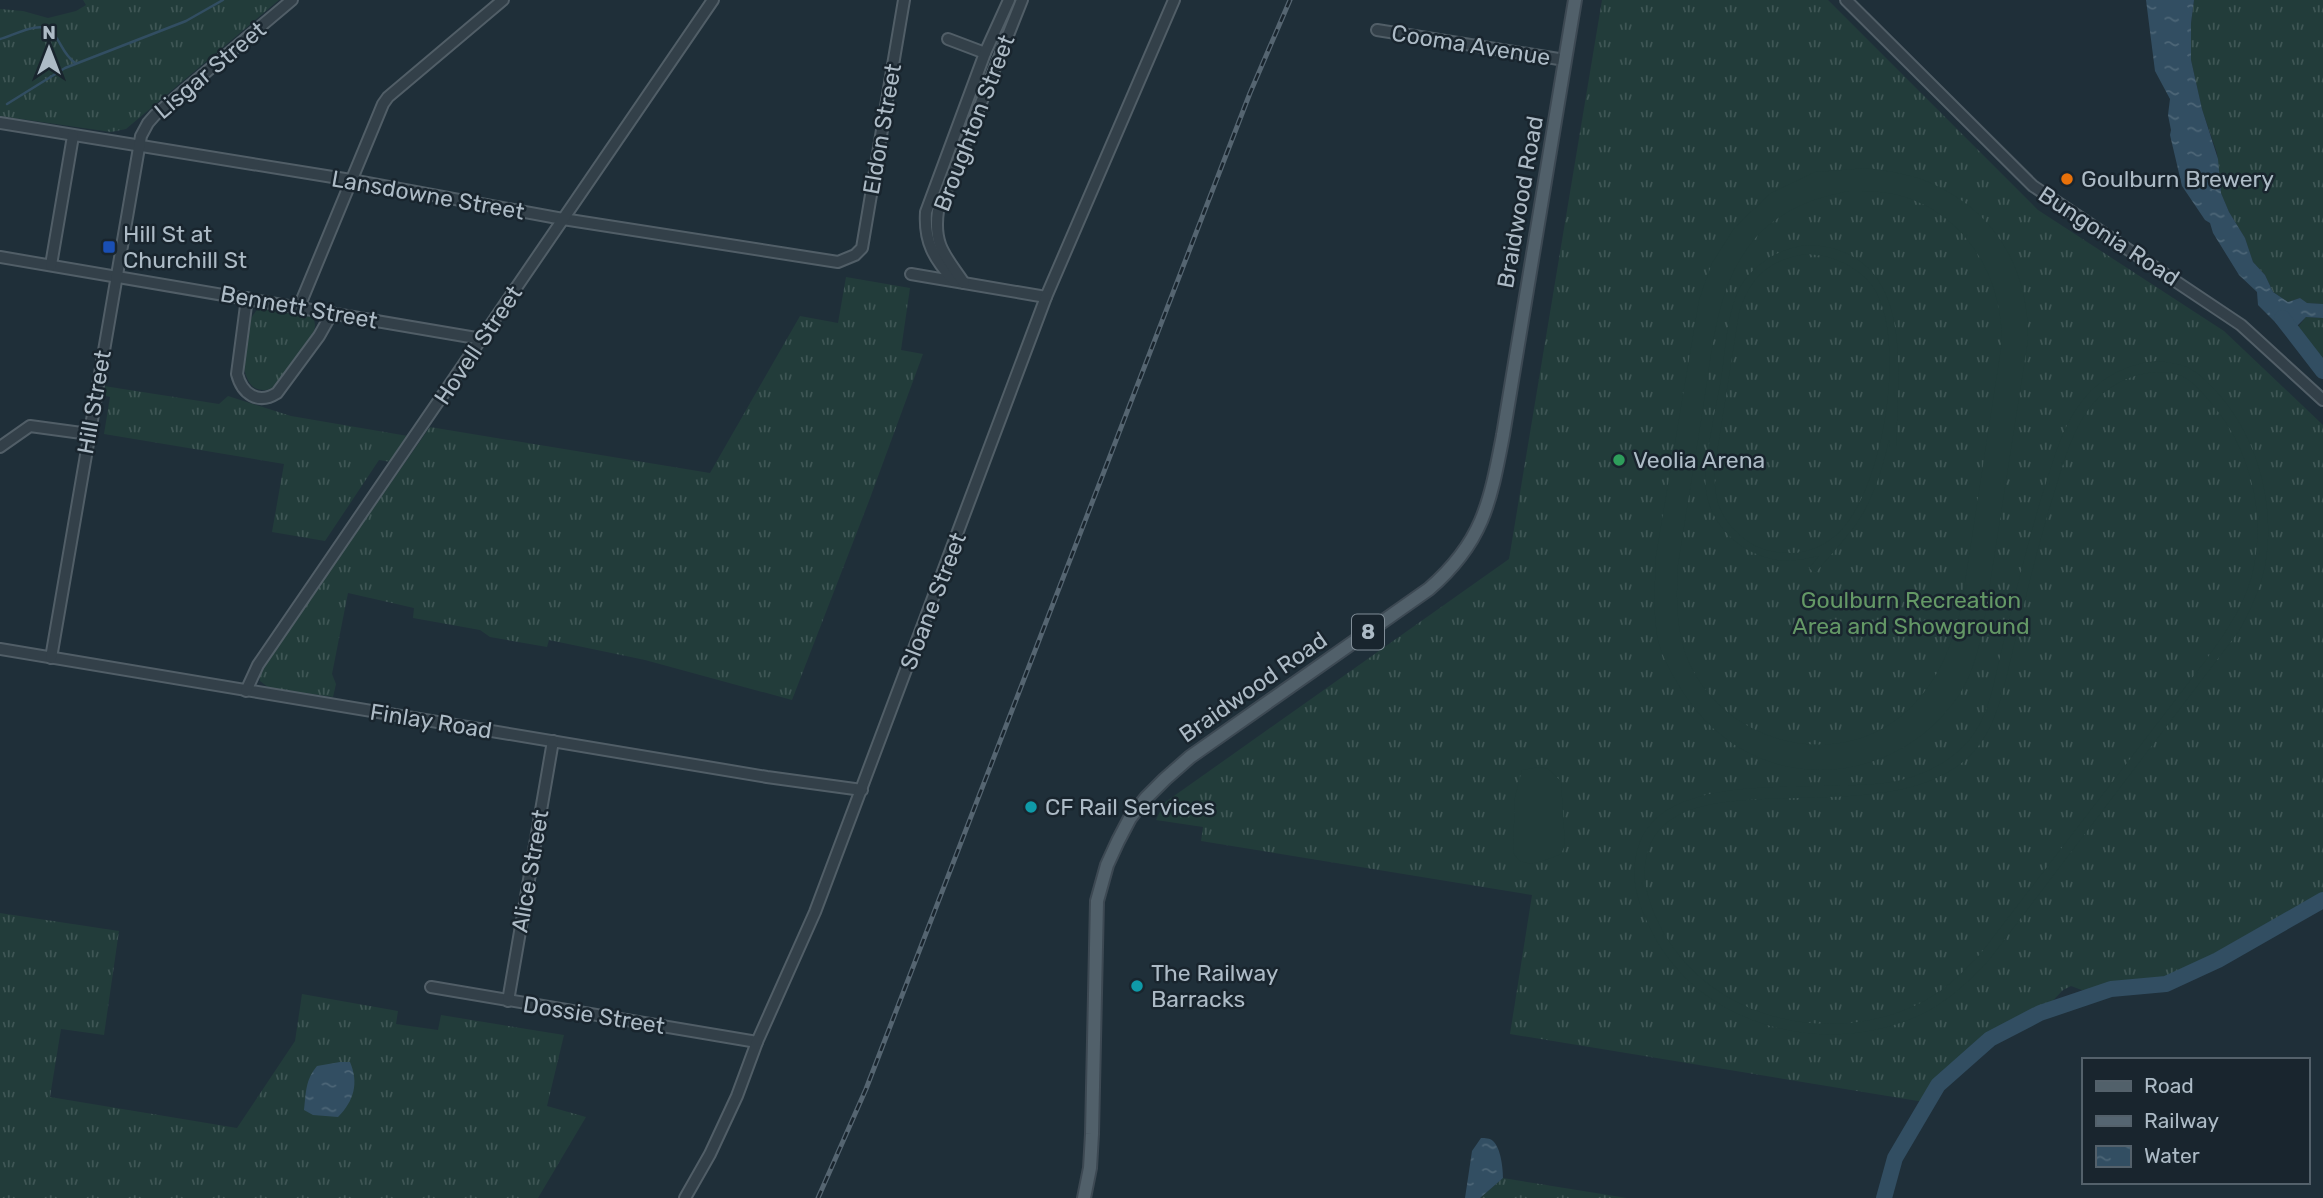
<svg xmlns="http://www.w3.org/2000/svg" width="2323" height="1198" font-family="Rubik,sans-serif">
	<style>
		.grass { fill: url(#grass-tufts) }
		.garden { fill: #223c3a; fill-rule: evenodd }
		.water { fill: url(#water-ripples) }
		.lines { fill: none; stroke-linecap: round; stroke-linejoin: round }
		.stream { stroke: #324e62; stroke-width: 2.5 }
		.river { stroke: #324e62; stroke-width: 16 }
		.minor-casing { stroke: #515e67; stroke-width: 14 }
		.major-casing { stroke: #3d4953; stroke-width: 16 }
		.minor { stroke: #334049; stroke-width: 10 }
		.major { stroke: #51606a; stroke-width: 12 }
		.rail-casing { stroke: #556571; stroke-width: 5 }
		.rail { stroke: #19252e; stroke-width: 2.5; stroke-dasharray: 8; stroke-linecap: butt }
		.food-dot { fill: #e8710a; stroke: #19252e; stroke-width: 2.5 }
		.transit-dot { fill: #1a4fb4; stroke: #19252e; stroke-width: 2.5 }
		.leisure-dot { fill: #2e9e5b; stroke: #19252e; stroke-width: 2.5 }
		.culture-dot { fill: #0f9aa8; stroke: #19252e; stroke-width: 2.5 }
		.labels { text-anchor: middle; stroke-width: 5; stroke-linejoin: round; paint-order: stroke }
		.shield { fill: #19252e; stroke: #818e98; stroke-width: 2 }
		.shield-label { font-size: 21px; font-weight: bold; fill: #adbbc6 }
		.street-label { font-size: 23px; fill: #adbbc6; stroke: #19252e }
		.poi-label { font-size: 23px; fill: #adbbc6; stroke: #19252e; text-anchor: start }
		.park-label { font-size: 23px; fill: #649866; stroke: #19252e }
	</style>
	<defs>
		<pattern id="grass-tufts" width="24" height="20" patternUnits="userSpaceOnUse" patternTransform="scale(1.75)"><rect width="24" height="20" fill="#223c3a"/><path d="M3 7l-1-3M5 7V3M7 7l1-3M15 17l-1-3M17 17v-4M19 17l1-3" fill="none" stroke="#3f5655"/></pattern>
		<pattern id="water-ripples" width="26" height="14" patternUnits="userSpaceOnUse" patternTransform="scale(1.75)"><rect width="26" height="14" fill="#324e62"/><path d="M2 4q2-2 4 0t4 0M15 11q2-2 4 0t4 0" fill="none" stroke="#4d6677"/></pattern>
	</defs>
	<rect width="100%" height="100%" fill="#1f2f39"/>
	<g class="grass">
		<polygon points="83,0 279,0 126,129 111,132 0,116 0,9 23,11 48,18 76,11 86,5"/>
		<polygon points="1602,0 1828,0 2038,210 2224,331 2323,425 2323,901 2292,926 2252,947 2183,975 2155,983 2095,992 2087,992 2071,986 2063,990 2042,1012 1982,1041 1933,1081 1926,1091 1924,1102 1510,1034 1532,895 1201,841 1203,827 1156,820 1164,803 1509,559"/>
		<polygon points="2194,0 2323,0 2323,304 2306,303 2300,298 2288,302 2273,292 2265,275 2253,262 2245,238 2229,212 2221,193 2217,153 2202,109 2191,60 2191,23"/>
		<polygon points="846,277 910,288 901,350 923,354 869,501 792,700 645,660 549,640 547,647 490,637 480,630 413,618 414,608 348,593 332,674 336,684 333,697 269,688 260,681 259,671 430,427 710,473 800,316 838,323"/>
		<path d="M260,308L303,313L314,319L315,325L314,334C302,350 292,370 278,384C274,388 269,390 264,390C232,391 242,317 260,308Z"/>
		<path d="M2306,317L2323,318V364C2314,352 2302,343 2298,327Z"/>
		<polygon points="104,386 219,404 228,396 291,416 408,436 391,462 379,460 325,541 272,532 284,464 104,434 110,397 102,395"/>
		<polygon points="0,913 119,931 104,1035 61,1029 50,1097 237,1128 295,1041 302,994 398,1011 396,1024 438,1030 441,1015 564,1035 547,1106 586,1117 538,1198 0,1198"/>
		<polygon points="1503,1178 1627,1198 1480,1198"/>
	</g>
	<g class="garden">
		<path d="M1869,168C1893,172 1916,175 1937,186C1999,216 2029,273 2028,340L1982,635C1976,656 1971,677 1959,695C1897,787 1767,797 1696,710C1681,691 1661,659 1657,635C1653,610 1655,582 1656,556L1699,300L1712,263L1735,227L1771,193L1815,172ZM1849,191C1865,191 1882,191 1898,195C1965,213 2002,275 2002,342L1961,608C1953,643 1940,676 1915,703C1847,777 1721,747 1686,655C1676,627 1676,595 1678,565C1686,513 1695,460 1703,408C1712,354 1715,291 1749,246C1773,213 1811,198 1849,191Z"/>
		<path d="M1807,245C1917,249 1898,370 1896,447H1890L1889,440C1882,470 1873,501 1854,527C1842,543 1828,558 1815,573L1809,568L1819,556C1804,559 1788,563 1772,559C1739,552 1710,524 1706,490C1703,464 1716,408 1721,379C1726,349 1727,300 1747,277C1763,258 1784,248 1807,245ZM1806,254C1831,255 1854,264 1871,284C1910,334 1883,497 1835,536C1823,546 1807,553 1791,553C1775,553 1759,550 1746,540C1719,519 1713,499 1715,465L1739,313C1750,277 1768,260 1806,254Z"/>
		<path d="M2156,361C2166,362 2177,363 2187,367C2199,373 2207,382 2216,391C2258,437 2276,505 2265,566C2260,590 2250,611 2239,631L1989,960C1968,982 1947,1003 1918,1016C1825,1058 1700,1027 1652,932C1638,904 1628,876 1639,845C1667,762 1836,798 1905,779C1930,772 1954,759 1970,739C1989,716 1994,681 2001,653C2015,596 2028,539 2046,483C2055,455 2064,423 2083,400C2101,377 2127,364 2156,361ZM2156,372C2165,372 2173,373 2182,376C2192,381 2199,389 2206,397C2247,441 2266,506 2254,566C2247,602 2227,631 2206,660L1981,953C1961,975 1940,995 1912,1007C1822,1046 1707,1017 1660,926C1648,902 1639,875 1649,848C1683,752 1911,846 1982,741C1998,718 2004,686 2011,658C2025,601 2038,543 2056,487C2064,460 2073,429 2091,406C2107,386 2130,374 2156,372Z"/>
		<path d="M1540,767L1548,769L1561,781L1565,845L1561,854C1545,860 1521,873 1513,851L1515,797L1522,770Z"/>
	</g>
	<g class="water">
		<polygon points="2146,0 2194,0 2191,23 2191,60 2202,109 2218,159 2221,193 2229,212 2245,238 2253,262 2265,275 2273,292 2288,302 2300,298 2307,303 2323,304 2323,318 2306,317 2294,329 2292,336 2287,334 2258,305 2257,292 2239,275 2213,233 2210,223 2205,220 2182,186 2170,135 2171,130 2168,115 2170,99 2155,71"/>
		<path d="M340,1062H350C359,1083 354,1101 338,1117L313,1115L304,1110C306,1094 305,1080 317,1066Z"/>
		<path d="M1481,1138C1485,1138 1490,1138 1493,1141C1501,1148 1503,1169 1503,1178L1480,1198H1465L1472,1151Z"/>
	</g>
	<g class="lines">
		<g class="stream">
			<path d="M0,39C13,36 41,19 52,32C62,43 62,53 75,63"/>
			<polyline points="7,104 65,68 186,21 223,0"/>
		</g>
		<g class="river">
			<polyline points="2282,318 2323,371"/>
			<polyline points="1884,1198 1895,1158 1938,1085 1990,1039 2040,1013 2111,989 2166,984 2218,960 2323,900"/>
		</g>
		<defs>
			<g id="minor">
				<polyline points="1846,0 2033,186 2241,325 2323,400"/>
				<polyline points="1377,30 1565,60"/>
				<polyline points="948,39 985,53"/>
				<polyline points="0,123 351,180 563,219 838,262 855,255 862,248 904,0"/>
				<polyline points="0,257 482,339"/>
				<polyline points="51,265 73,136"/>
				<polyline points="911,274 1046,297"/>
				<path d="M954,281C934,259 924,242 926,212L985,53L1009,0"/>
				<path d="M964,283C946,256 933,246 938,211L1022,0"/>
				<path d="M247,298L237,374C242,394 258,405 277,393L319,336L332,313"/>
				<polyline points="299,307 383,104 388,97 503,0"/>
				<polyline points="0,447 30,426 89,434"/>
				<polyline points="0,649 767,777 862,790"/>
				<polyline points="51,658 141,136 148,123 155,115 292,0"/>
				<polyline points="246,691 258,665 713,0"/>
				<polyline points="431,987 757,1042"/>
				<polyline points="508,1001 553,741"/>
				<polyline points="685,1198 710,1154 737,1096 757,1042 815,912 1046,297 1174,0"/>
			</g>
			<path id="major" d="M1084,1198L1090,1168L1092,1134L1097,901L1107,865L1118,841L1130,818L1146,798L1165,779L1190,757L1429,589C1483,542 1490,503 1503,435L1575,0"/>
		</defs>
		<use href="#minor" class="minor-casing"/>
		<use href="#major" class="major-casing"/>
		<use href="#minor" class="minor"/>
		<use href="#major" class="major"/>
		<defs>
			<polyline id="rail" points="818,1198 866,1089 1250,93 1290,0"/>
		</defs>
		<use href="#rail" class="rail-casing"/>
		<use href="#rail" class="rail"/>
	</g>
	<circle class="food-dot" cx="2067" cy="179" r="7"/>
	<rect class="transit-dot" x="102" y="240" width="14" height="14" rx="3.5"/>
	<circle class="leisure-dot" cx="1619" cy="460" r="7"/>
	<g class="culture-dot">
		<circle cx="1031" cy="807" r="7"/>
		<circle cx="1137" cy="986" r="7"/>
	</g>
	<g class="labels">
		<rect class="shield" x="1352" y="614.5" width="32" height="35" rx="5"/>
		<g class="shield-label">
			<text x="1368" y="639">8</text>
		</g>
		<g class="street-label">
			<text transform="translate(1471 45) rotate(9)" y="8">Cooma Avenue</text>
			<text transform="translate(210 70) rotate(-40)" y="8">Lisgar Street</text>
			<text transform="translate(974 123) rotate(-69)" y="8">Broughton Street</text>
			<text transform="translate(882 129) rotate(-80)" y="8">Eldon Street</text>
			<text transform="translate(428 195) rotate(10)" y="8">Lansdowne Street</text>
			<text transform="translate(1520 202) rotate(-80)" y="8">Braidwood Road</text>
			<text transform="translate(2109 236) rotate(33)" y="8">Bungonia Road</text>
			<text transform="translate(299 307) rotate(10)" y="8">Bennett Street</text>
			<text transform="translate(478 345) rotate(-56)" y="8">Hovell Street</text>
			<text transform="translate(94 402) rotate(-80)" y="8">Hill Street</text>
			<text transform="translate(933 601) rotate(-69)" y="8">Sloane Street</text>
			<text transform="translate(1253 687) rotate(-35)" y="8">Braidwood Road</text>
			<text transform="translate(431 721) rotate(9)" y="8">Finlay Road</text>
			<text transform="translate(530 871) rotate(-80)" y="8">Alice Street</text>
			<text transform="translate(594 1015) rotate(9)" y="8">Dossie Street</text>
		</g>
		<g class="poi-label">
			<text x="2081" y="187">Goulburn Brewery</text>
			<text x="123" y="242">Hill St at<tspan x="123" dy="26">Churchill St</tspan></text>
			<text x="1633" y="468">Veolia Arena</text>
			<text x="1045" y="815">CF Rail Services</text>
			<text x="1151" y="981">The Railway<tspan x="1151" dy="26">Barracks</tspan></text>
		</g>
		<g class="park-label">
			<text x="1911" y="608">Goulburn Recreation<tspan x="1911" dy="26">Area and Showground</tspan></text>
		</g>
	</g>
	<rect x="2082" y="1058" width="228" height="126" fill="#19252e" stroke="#54616b" stroke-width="2"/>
	<rect x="2096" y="1081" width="35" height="10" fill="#51606a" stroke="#54616b" stroke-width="2"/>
	<text x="2144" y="1093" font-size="21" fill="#adbbc6">Road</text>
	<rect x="2096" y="1116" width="35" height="10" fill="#556571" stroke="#54616b" stroke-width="2"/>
	<text x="2144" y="1128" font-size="21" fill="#adbbc6">Railway</text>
	<rect x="2096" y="1146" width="35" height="21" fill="url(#water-ripples)" stroke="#54616b" stroke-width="2"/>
	<text x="2144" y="1163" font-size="21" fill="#adbbc6">Water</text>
	<g transform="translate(49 49)" stroke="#19252e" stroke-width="5" paint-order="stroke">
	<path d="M0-5L12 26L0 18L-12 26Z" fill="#adbbc6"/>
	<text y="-10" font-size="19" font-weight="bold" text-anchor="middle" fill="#adbbc6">N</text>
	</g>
</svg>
